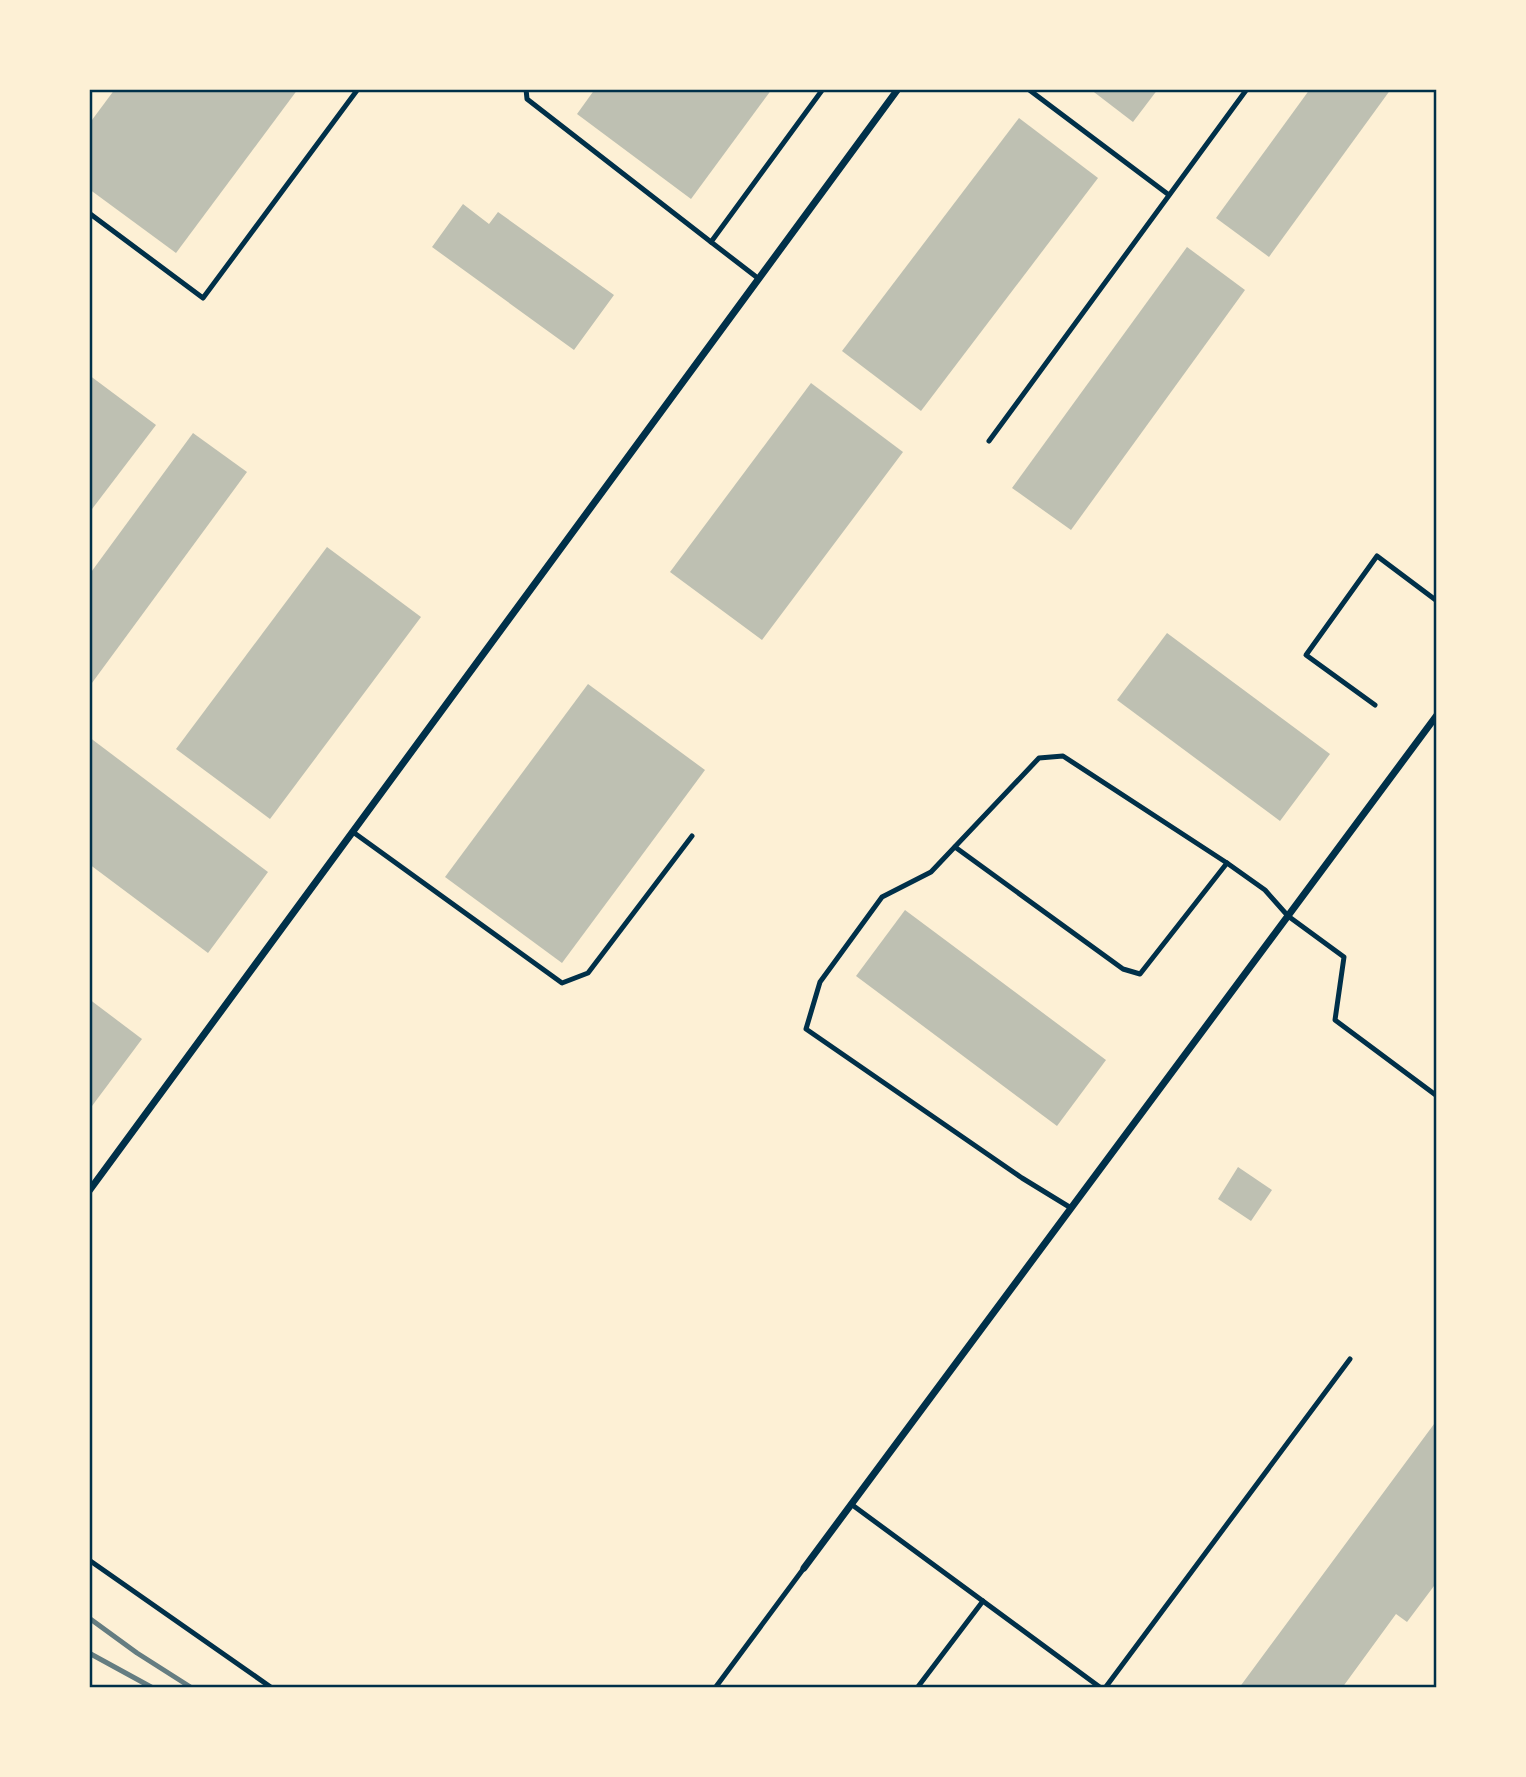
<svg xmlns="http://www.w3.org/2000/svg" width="1526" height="1777" font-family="'PT Sans',sans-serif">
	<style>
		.building { fill: #bec0b2 }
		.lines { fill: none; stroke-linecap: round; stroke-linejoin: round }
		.service { stroke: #003049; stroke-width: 5 }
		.minor { stroke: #003049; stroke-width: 7 }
		.rail { stroke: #657d81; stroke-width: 5 }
		.neatline { fill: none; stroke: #003049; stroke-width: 2.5 }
	</style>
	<rect width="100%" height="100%" fill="#fdf0d5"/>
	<g class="building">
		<polygon points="115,89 298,89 176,253 89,189 89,124"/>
		<polygon points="595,89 772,89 691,199 577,114"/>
		<polygon points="1090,89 1158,89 1133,122"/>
		<polygon points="1310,89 1391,89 1269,257 1216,218"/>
		<polygon points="1019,118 1098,178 921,411 842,351"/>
		<polygon points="463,204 489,224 498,212 614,295 574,350 432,247"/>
		<polygon points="1187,247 1245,290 1071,530 1012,488"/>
		<polygon points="89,375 156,425 89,513"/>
		<polygon points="811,383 903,452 762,640 670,572"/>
		<polygon points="193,433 247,472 89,687 89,575"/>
		<polygon points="327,547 421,617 270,819 176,749"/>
		<polygon points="1167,633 1330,754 1280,821 1117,700"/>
		<polygon points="588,684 705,770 562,963 445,877"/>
		<polygon points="89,737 268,872 208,953 89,864"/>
		<polygon points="905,910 1106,1060 1057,1126 856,976"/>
		<polygon points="89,999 142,1039 89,1110"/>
		<polygon points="1238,1167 1272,1190 1251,1221 1218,1199"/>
		<polygon points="1437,1420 1437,1582 1407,1622 1396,1614 1342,1688 1239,1688"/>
	</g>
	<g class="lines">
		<g class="service">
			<polyline points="526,89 527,99 711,242"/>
			<polyline points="1028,89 1169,195"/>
			<polyline points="89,213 203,298 358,89"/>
			<polyline points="759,279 711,242 823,89"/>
			<polyline points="989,441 1247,89"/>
			<polyline points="1375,705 1306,655 1377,556 1437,601"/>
			<polyline points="353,832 562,983 588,973 692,836"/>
			<polyline points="955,847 1123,969 1140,974 1227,863"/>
			<polyline points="1071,1208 1022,1178 806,1029 820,982 882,897 931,872 1039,758 1063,756 1227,863 1265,890 1288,916 1344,957 1335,1020 1437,1096"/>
			<polyline points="851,1504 1101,1688"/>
			<polyline points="89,1560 272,1688"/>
			<polyline points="715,1688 804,1568"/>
			<polyline points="917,1688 983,1601"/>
			<polyline points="1105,1688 1350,1359"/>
		</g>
		<g class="minor">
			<polyline points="89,1191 898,89"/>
			<polyline points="804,1568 1437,715"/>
		</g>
		<g class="rail">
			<polyline points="89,1618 137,1653 192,1688"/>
			<polyline points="89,1653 153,1688"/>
		</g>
	</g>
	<rect width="1526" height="1777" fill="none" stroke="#fdf0d5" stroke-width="182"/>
	<rect x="91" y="91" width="1344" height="1595" class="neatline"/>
</svg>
